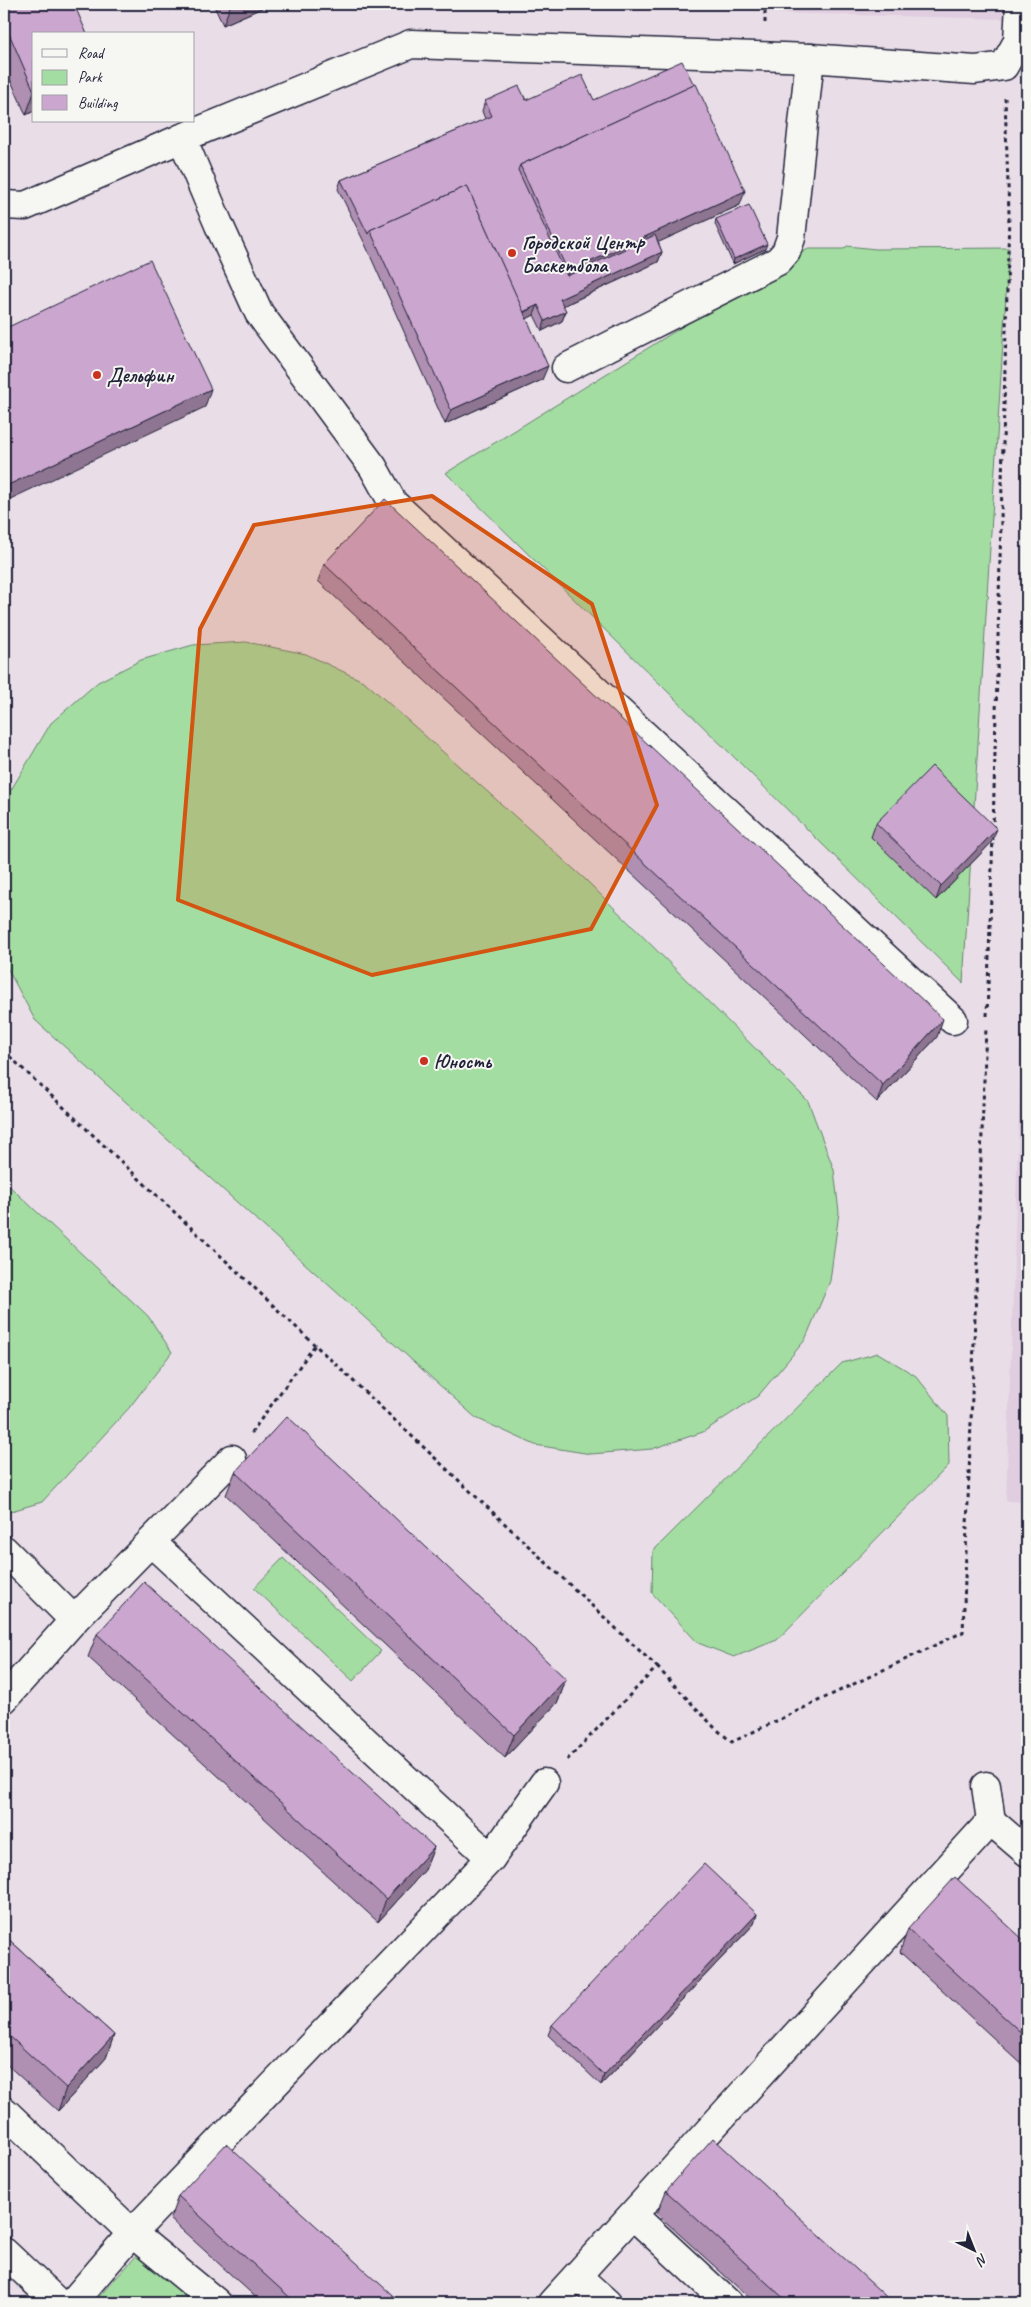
<svg xmlns="http://www.w3.org/2000/svg" width="1031" height="2307" font-family="Caveat,sans-serif">
	<style>
		.built { fill: #e0cde0 }
		.green { fill: #a4dda1; stroke: #63806e }
		.lines { fill: none; stroke-linecap: round; stroke-linejoin: round }
		.minor-casing { stroke: #22223b; stroke-width: 31 }
		.path { stroke: #22223b; stroke-width: 3; stroke-dasharray: 4 4; stroke-linecap: butt }
		.minor { stroke: #f6f6f2; stroke-width: 28 }
		.wall { fill: #af8fb2; stroke: #22223b }
		.shaded-wall { fill: #8e7491; stroke: #22223b }
		.building { fill: #cba6cf; stroke: #22223b }
		.marked { fill: #d45411; fill-opacity: 0.2; stroke: #d45411; stroke-width: 4; stroke-linejoin: round }
		.poi-dot { fill: #c8321e; stroke: #f6f6f2; stroke-width: 2 }
		.labels { text-anchor: middle; stroke-width: 4; stroke-linejoin: round; paint-order: stroke }
		.poi-label { font-size: 20px; font-weight: bold; fill: #22223b; stroke: #f6f6f2; text-anchor: start }
	</style>
	<rect width="100%" height="100%" fill="#e9dee8"/>
	<filter id="ink" filterUnits="userSpaceOnUse"><feTurbulence type="fractalNoise" baseFrequency=".02" numOctaves="2"/><feDisplacementMap in="SourceGraphic" scale="10" xChannelSelector="R" yChannelSelector="G"/><feConvolveMatrix kernelMatrix="1 2 1 2 8 2 1 2 1" color-interpolation-filters="sRGB"/></filter>
	<g filter="url(#ink)">
		<g class="built">
			<polygon points="776,4 1007,4 1006,19 776,13"/>
			<polygon points="1027,871 1027,1502 1006,1501"/>
		</g>
		<g class="green">
			<polygon points="847,246 876,249 1009,248 987,595 989,597 987,599 963,983 446,473 808,249 844,249"/>
			<polygon points="246,642 306,654 365,682 586,880 808,1101 834,1170 839,1212 830,1281 805,1340 758,1396 703,1432 652,1449 591,1454 535,1445 476,1418 35,1020 6,966 4,955 4,808 8,795 51,723 98,682 141,660 193,645"/>
			<polygon points="4,1181 148,1316 172,1352 129,1408 42,1502 8,1512 4,1508"/>
			<polygon points="878,1353 916,1376 948,1416 949,1465 777,1640 734,1657 698,1643 652,1593 653,1551 842,1363"/>
			<polygon points="283,1558 381,1651 353,1681 254,1588"/>
			<polygon points="140,2252 196,2303 93,2303"/>
		</g>
		<g class="lines">
			<defs>
				<g id="minor">
					<polyline points="182,138 219,225 259,313 373,467 393,503 953,1020"/>
					<polyline points="4,205 25,206 182,138 411,44 810,58 975,70 1004,66 1018,41 1020,4"/>
					<polyline points="566,368 778,261 786,252 791,238 810,58"/>
					<polyline points="152,1543 491,1858"/>
					<polyline points="4,1550 74,1620"/>
					<polyline points="4,1699 74,1620 232,1459"/>
					<polyline points="991,1821 1027,1852"/>
					<polyline points="4,2111 132,2233 217,2303"/>
					<polyline points="634,2216 728,2303"/>
					<polyline points="4,2252 58,2303"/>
					<polyline points="578,2277 607,2303"/>
					<polyline points="72,2303 132,2233 491,1858 544,1783"/>
					<polyline points="552,2303 991,1821 986,1786"/>
				</g>
			</defs>
			<use href="#minor" class="minor-casing"/>
			<g class="path">
				<polyline points="765,23 765,4"/>
				<polyline points="993,829 1009,214 1005,98"/>
				<polyline points="987,1016 993,835"/>
				<polyline points="4,1051 315,1345"/>
				<polyline points="251,1433 315,1345 657,1667 566,1761"/>
				<polyline points="657,1667 715,1728 732,1742 963,1632 986,1027"/>
			</g>
			<use href="#minor" class="minor"/>
		</g>
		<g class="wall">
			<polygon points="4,4 34,34 34,111 26,115 4,65"/>
			<polygon points="213,4 271,4 223,25"/>
			<polygon points="526,100 594,100 740,205 658,242 662,252 658,262 563,306 566,311 562,321 542,331 534,315 526,319 542,380 445,424 365,244 338,189 341,180 485,119 482,111 485,101"/>
			<polygon points="716,219 765,249 733,264 715,224"/>
			<polygon points="324,564 937,1037 877,1102 318,581"/>
			<polygon points="876,823 991,843 936,900 871,837"/>
			<polygon points="235,1472 566,1679 558,1702 505,1758 226,1495"/>
			<polygon points="97,1634 434,1847 425,1870 378,1922 88,1657"/>
			<polygon points="757,1914 754,1924 601,2085 548,2035 552,2025"/>
			<polygon points="908,1929 1027,1943 1027,2069 900,1952"/>
			<polygon points="4,1935 114,2035 106,2058 58,2111 4,2062"/>
			<polygon points="666,2191 893,2303 755,2303 657,2214"/>
			<polygon points="178,2196 401,2303 262,2303 170,2219"/>
		</g>
		<g class="shaded-wall">
			<polygon points="231,4 271,4 223,25"/>
			<polygon points="34,92 34,111 26,115"/>
			<polygon points="745,191 740,205 563,286 568,272"/>
			<polygon points="767,244 765,249 733,264 734,259"/>
			<polygon points="662,252 658,262 556,309 560,299"/>
			<polygon points="538,305 534,315 517,324 521,314"/>
			<polygon points="566,311 562,321 542,331 545,321"/>
			<polygon points="548,366 542,380 445,424 451,410"/>
			<polygon points="211,389 205,407 4,502 4,487"/>
			<polygon points="997,829 991,843 936,900 941,886"/>
			<polygon points="943,1019 937,1037 877,1102 883,1085"/>
			<polygon points="566,1679 558,1702 505,1758 514,1735"/>
			<polygon points="434,1847 425,1870 378,1922 386,1899"/>
			<polygon points="757,1914 754,1924 601,2085 604,2075"/>
			<polygon points="114,2035 106,2058 58,2111 66,2088"/>
		</g>
		<g class="building">
			<polygon points="4,4 74,4 87,34 34,34 34,91 4,22"/>
			<polygon points="682,61 694,85 520,165 518,170 567,276 655,235 662,252 560,299 566,311 545,321 538,305 523,312 467,186 370,230 368,234 341,180 492,116 485,101 519,86 526,100 582,75 594,100"/>
			<polygon points="696,84 745,191 568,272 520,165"/>
			<polygon points="467,186 548,366 451,410 370,230"/>
			<polygon points="749,205 767,244 734,259 716,219"/>
			<polygon points="150,260 211,389 4,487 4,329"/>
			<polygon points="385,499 943,1019 883,1085 324,564"/>
			<polygon points="932,766 997,829 941,886 876,823"/>
			<polygon points="287,1416 566,1679 514,1735 235,1472"/>
			<polygon points="144,1582 434,1847 386,1899 97,1634"/>
			<polygon points="704,1864 757,1914 604,2075 552,2025"/>
			<polygon points="955,1877 1027,1943 1027,2038 908,1929"/>
			<polygon points="4,1935 114,2035 66,2088 4,2031"/>
			<polygon points="713,2138 893,2303 789,2303 666,2191"/>
			<polygon points="226,2144 401,2303 296,2303 178,2196"/>
			<polygon points="4,2289 14,2299 10,2303 4,2303"/>
			<polygon points="562,2299 567,2303 559,2303"/>
		</g>
	</g>
	<path class="marked" d="M432,496L592,604L657,805L591,929L372,975L178,900L200,629L254,525Z"/>
	<g class="poi-dot">
		<circle cx="512" cy="253" r="5"/>
		<circle cx="97" cy="375" r="5"/>
		<circle cx="424" cy="1061" r="5"/>
	</g>
	<g class="labels">
		<g class="poi-label">
			<text x="522" y="249">Городской Центр<tspan x="522" dy="23">Баскетбола</tspan></text>
			<text x="107" y="382">Дельфин</text>
			<text x="434" y="1068">Юность</text>
		</g>
	</g>
	<rect width="1031" height="2307" fill="none" stroke="#f6f6f2" stroke-width="20"/>
	<rect x="10" y="10" width="1011" height="2287" fill="none" stroke="#22223b" stroke-width="2" filter="url(#ink)"/>
	<rect x="32" y="32" width="162" height="90" fill="#f6f6f2" stroke="#a1a1a9"/>
	<rect x="42" y="49" width="25" height="8" fill="#f6f6f2" stroke="#a1a1a9"/>
	<text x="78" y="58" font-size="15" fill="#22223b">Road</text>
	<rect x="42" y="70" width="25" height="15" fill="#a4dda1" stroke="#a1a1a9"/>
	<text x="78" y="82" font-size="15" fill="#22223b">Park</text>
	<rect x="42" y="95" width="25" height="15" fill="#cba6cf" stroke="#a1a1a9"/>
	<text x="78" y="108" font-size="15" fill="#22223b">Building</text>
	<g transform="translate(974 2250) rotate(137)" stroke="#f6f6f2" stroke-width="4" paint-order="stroke">
	<path d="M0-4L9 19L0 12L-9 19Z" fill="#22223b"/>
	<text y="-8" font-size="14" font-weight="bold" text-anchor="middle" fill="#22223b">N</text>
	</g>
</svg>
